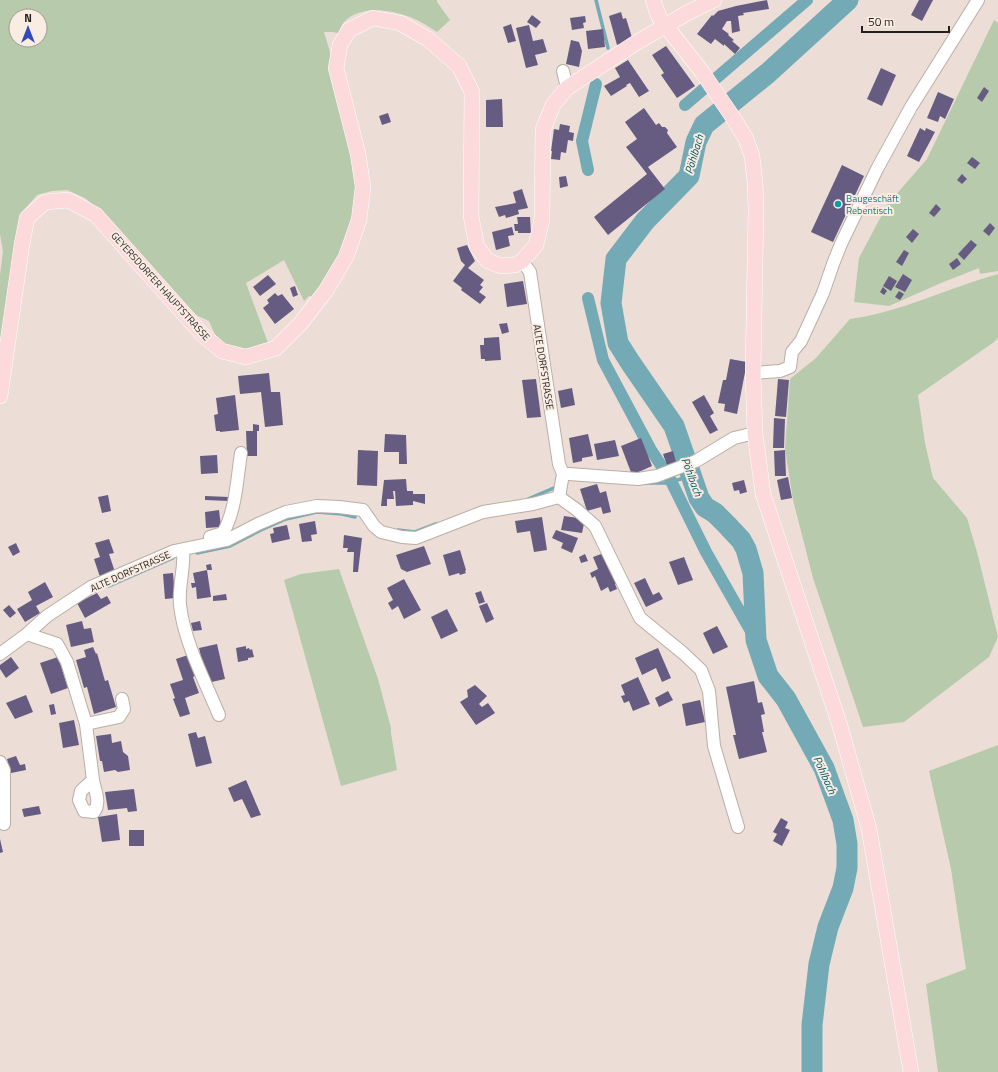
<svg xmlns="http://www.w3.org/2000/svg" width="998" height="1072" font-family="'Titillium Web',sans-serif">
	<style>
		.green { fill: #b7caab; fill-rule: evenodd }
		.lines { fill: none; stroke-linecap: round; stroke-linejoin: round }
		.stream { stroke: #73aab5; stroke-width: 3.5 }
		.canal { stroke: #73aab5; stroke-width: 12 }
		.river { stroke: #73aab5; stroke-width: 21 }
		.building { fill: #665c81 }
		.minor-casing { stroke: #baaea5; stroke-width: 14 }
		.major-casing { stroke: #fff; stroke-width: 16 }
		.minor { stroke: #fff; stroke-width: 12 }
		.major { stroke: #fcd9db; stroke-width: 15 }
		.culture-dot { fill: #0f9aa8; stroke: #f9ece3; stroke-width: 1.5 }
		.labels { text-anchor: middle; stroke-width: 4; stroke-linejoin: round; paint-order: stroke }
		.culture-label { font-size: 10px; fill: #0d838f; stroke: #f9ece3; text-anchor: start }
		.street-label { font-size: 10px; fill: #231f1c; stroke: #f9ece3 }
		.water-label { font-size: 11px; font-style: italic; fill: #045764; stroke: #f9ece3 }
	</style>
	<rect width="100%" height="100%" fill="#ecded6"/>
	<g class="green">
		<path d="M0,0H437V2L450,20L437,32C428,26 417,19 407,16C387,9 359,6 344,22C341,25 340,30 338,33L332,32H324L330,52L331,71L354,170L356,195L355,212L339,258L316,298L309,296L304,301L284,260L246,283L268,343L254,348L244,349L225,346L217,339L209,321L196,315L106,216L85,198L67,190L52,191L37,195L23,211L18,225L0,350V275L3,251L0,234ZM16,16H40V40H16Z"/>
		<polygon points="994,20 998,23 998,271 980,274 979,268 941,283 889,306 854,302 859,258 887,205 927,159"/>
		<path d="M998,274V338L994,342L918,395L925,443L933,478L967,518L977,552L998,637L989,657L904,722L863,727L813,578L793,500L785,449L790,379L816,358L850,319C901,312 948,288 998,274Z"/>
		<polygon points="339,569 378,679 391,728 391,733 397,770 341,786 284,580 301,574"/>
		<polygon points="998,745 998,1072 938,1072 926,984 966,969 951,869 929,771"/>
	</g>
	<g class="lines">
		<g class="stream">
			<polyline points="596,0 608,48"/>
			<polyline points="646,483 666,483 692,476"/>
			<polyline points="528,499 556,487"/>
			<polyline points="398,530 415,532 436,524"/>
			<polyline points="197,553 230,546 261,530 286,519 317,512 342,514 355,517"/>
			<polyline points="109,586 173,558"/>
		</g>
		<g class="canal">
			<polyline points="685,105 807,0"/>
			<polyline points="588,170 582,141 596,84"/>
			<polyline points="588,298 603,360 651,450 670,479 706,552 756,640"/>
		</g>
		<polyline class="river" points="812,1072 812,1025 819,964 828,927 843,888 847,868 847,844 843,820 824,768 786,699 768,676 756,640 753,573 746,549 741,540 727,525 715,513 705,507 699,498 674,426 630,362 618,343 611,303 616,259 645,221 689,176 696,142 704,125 768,73 848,0"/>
	</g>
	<g class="building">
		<polygon points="767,0 769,9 743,13 744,15 738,16 740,31 732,33 731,21 727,21 722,29 729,34 728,35 734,40 732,41 740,48 735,54 724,44 724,46 715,39 711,44 697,34 712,15 713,16 718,11 736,6"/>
		<polygon points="919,0 933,0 922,21 911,15"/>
		<polygon points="621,12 623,19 626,18 633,41 617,45 609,16"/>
		<polygon points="532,15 541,22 536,28 527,22"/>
		<polygon points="585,16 586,22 583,23 584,28 572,30 570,18"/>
		<polygon points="511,24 516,41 508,43 503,27"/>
		<polygon points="529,25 533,41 543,39 547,52 535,55 538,65 526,68 516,28"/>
		<polygon points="603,29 605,47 588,49 586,31"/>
		<polygon points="571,40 579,42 582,51 579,67 566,64"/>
		<polygon points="666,46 695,86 677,98 661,75 664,73 652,55"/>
		<polygon points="628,60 649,91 639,97 630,83 626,85 627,86 611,96 604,86 620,77 615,68"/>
		<polygon points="881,68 896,75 882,106 867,99"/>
		<polygon points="984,87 989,91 982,102 977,98"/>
		<polygon points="938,92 954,99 945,119 940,116 938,122 927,118"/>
		<polygon points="502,99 503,127 486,127 486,100"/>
		<polygon points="644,108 656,125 659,123 662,127 665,127 668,130 667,133 677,147 648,167 665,189 608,235 594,217 647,174 626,147 637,139 625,122"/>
		<polygon points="388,113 391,122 382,125 379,116"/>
		<polygon points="560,124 570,126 569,132 574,133 573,141 568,140 566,153 561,152 560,160 551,159 552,151 551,151 554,129 559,130"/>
		<polygon points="920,128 925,131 926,128 935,132 919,162 907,156"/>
		<polygon points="972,157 980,163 975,169 967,163"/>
		<polygon points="842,165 864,176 833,242 811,232"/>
		<polygon points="962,174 967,179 962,184 957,180"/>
		<polygon points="566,176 568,186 560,188 559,177"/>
		<polygon points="522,189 528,208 518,210 519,214 506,218 505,215 499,217 495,207 516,203 513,192"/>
		<polygon points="936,204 941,209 934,217 929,213"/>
		<polygon points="517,217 530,217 531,233 518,233 518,231 515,231 514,224 518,224"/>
		<polygon points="990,223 995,228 989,236 983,231"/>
		<polygon points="512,227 514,235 508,236 510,246 496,250 492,232"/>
		<polygon points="913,229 919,234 912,243 906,237"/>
		<polygon points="971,240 977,245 964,260 958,254"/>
		<polygon points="467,245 475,261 468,268 484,280 480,285 483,287 479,292 486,297 480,304 461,290 462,288 453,281 465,265 461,261 457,248"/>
		<polygon points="904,250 909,253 902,266 896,262"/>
		<polygon points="957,258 961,264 953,270 949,264"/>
		<polygon points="903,274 912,280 905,292 895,287"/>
		<polygon points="268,275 276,284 260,296 253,287"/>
		<polygon points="889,276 897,281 891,291 883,286"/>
		<polygon points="523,281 527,304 507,307 504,284"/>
		<polygon points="295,286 298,295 293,297 290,288"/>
		<polygon points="883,287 887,291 884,295 880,292"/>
		<polygon points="899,291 904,294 900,300 895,297"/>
		<polygon points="275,293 278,296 282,294 294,309 275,324 263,308 269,303 267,300"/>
		<polygon points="507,323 509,332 502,334 499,324"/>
		<polygon points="499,337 501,360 485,361 485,359 481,359 480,345 484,345 484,338"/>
		<polygon points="730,359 747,362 737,414 724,411 725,404 718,403 723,380 726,380"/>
		<polygon points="269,373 271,392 280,392 283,425 265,427 261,392 240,394 238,376"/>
		<polygon points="536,379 541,417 527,418 522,380"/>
		<polygon points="778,379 789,380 786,417 775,416"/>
		<polygon points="572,388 575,405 561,408 558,391"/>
		<polygon points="235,395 239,430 220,432 220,431 216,431 214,415 218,414 216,398"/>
		<polygon points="704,395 714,413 710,416 718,430 710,434 692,402"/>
		<polygon points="774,418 785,419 784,448 773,448"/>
		<polygon points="253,424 259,425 259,431 257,431 257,456 247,456 246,431 253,431"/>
		<polygon points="385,434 406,435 407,464 399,464 399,452 384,452"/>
		<polygon points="588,434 593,456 582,458 582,461 573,463 569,438"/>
		<polygon points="641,438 652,466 632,475 621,446"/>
		<polygon points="615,440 619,456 597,460 594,444"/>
		<polygon points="358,450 378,451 377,486 357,485"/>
		<polygon points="785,450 786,476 775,476 774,451"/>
		<polygon points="673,451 676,462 667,465 663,454"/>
		<polygon points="217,455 218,473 201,474 200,456"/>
		<polygon points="788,477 792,498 781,500 777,480"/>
		<polygon points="406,479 407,491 413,491 413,494 425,494 425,504 413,501 413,505 396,506 395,491 393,491 394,499 387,499 387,506 381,506 384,480"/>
		<polygon points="744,480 747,492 740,494 739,490 734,491 732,483"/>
		<polygon points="597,484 600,493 606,491 611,512 603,514 601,507 587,511 580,489"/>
		<polygon points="108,495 111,511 102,513 98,497"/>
		<polygon points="205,496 229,497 229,501 205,500"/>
		<polygon points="219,510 221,527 206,528 205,512"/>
		<polygon points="564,516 585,519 582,533 561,530"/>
		<polygon points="542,517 547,550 534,552 530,531 517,533 515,521"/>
		<polygon points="315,521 317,534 311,535 312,541 302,542 299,524"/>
		<polygon points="287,525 290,539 272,543 270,534 274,533 273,528"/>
		<polygon points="556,530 578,538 572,553 561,548 563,543 552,538"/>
		<polygon points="344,535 362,538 358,572 353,572 354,552 347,552 348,548 343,548"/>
		<polygon points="109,539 114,553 109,554 115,572 100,577 94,559 100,557 95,543"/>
		<polygon points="16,543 20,552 13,556 8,547"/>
		<polygon points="424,546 431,564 407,572 401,569 396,555"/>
		<polygon points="460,550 466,570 465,571 466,573 460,575 459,573 449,576 443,555"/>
		<polygon points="604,553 618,582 615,584 617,589 610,592 608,587 601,591 595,576 592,578 590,573 598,569 593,557"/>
		<polygon points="585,554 588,561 581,563 579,557"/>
		<polygon points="684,557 693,580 678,585 669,562"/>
		<polygon points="211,564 212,570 207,570 206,565"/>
		<polygon points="207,570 211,597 197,599 196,587 192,588 191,583 195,583 193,573"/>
		<polygon points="173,573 175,598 165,599 163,574"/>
		<polygon points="645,578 653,595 659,592 663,599 646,607 634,583"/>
		<polygon points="404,579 421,610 404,619 398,606 392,610 388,603 393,600 387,588"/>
		<polygon points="45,582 53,597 36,606 40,613 25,622 17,609 32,600 28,592"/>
		<polygon points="481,591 485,602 479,604 475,593"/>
		<polygon points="97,593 101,599 107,596 111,603 85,618 77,603"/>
		<polygon points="226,594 227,600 213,601 213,596"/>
		<polygon points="487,603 494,619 486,623 479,606"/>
		<polygon points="9,605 16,613 10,618 3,610"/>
		<polygon points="447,609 458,631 441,639 431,617"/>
		<polygon points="82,621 84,629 91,628 94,642 71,647 66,625"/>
		<polygon points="200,621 202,630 193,631 191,623"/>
		<polygon points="717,626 728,647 713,654 703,633"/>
		<polygon points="217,644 225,679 207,683 199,648"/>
		<polygon points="246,646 246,649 249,648 250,650 252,649 254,657 248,658 248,660 238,662 236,648"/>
		<polygon points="93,647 96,654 97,653 105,681 108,680 116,707 94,714 87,687 84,688 76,660 86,657 84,650"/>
		<polygon points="658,648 671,678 662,682 656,668 642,675 635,658"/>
		<polygon points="188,655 195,676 193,677 199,693 185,698 190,714 180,717 173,699 175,698 170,684 183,680 176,659"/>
		<polygon points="11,657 19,668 6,678 0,669 0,665"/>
		<polygon points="58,657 68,688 51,694 40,663"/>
		<polygon points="638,677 650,704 633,711 629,701 624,703 621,696 625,695 621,685"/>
		<polygon points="754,681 758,703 762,702 765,714 761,715 764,732 762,732 767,752 739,759 733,735 736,735 726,687"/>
		<polygon points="475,685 487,696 479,704 482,707 488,703 495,713 476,725 460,702 468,697 467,690"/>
		<polygon points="668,691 673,700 659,707 655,698"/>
		<polygon points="26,695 33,712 15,719 6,703"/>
		<polygon points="700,700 705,722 686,726 682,704"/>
		<polygon points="54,704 56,714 51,715 49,705"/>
		<polygon points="74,720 79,745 63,748 59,723"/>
		<polygon points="196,732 198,738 205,736 212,763 196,767 188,734"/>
		<polygon points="111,734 112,743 121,741 123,752 128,756 130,770 118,772 115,770 104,772 102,761 100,761 96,736"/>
		<polygon points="16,756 20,765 25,764 26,770 11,773 7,759"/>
		<polygon points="246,780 261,815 251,818 242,799 234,802 228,788"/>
		<polygon points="134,789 137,811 128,812 127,808 108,810 105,792"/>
		<polygon points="39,806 41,814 24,817 22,809"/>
		<polygon points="117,814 120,840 102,842 98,817"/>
		<polygon points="781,818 788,822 785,828 790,830 782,846 773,841 777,834 773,832"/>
		<rect x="129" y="830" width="15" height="16"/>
		<polygon points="0,839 3,852 0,853"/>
	</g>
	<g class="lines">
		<defs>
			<g id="minor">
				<polyline points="563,71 567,88"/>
				<polyline points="522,261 530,272 559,464 563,474 559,497"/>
				<polyline points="753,373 780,371 790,367 792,352 801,341 823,293 833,264 841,244 877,169 911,107 978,0"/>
				<polyline points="563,474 569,474 638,479 657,476 696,461 734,438 755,433"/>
				<polyline points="559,497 577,510 595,526 640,618 683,653 701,670 709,691 714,746 738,827"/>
				<path d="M210,537L223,533C236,510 237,479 241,453"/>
				<path d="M183,550C185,568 178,586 180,605C184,642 205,681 219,715"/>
				<path d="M27,634L57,644L67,662L86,724L93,780L81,791L79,800L84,811L94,812C101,803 95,791 93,780"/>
				<polyline points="0,654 27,634 47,616 91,587 174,551 227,540 258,524 286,512 317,506 339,507 363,510 374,526 381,532 402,537 416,538 483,512 533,504 559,497"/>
				<polyline points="86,724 119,717 124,709 122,699"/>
				<polyline points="0,762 4,770 4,824"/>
			</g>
			<g id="major">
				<polyline points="653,0 659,17 702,72 732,116 746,139 752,156 755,182 756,208 753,373 755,433 763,494 840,726 869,829 911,1072"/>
				<polyline points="0,396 22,244 27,218 45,202 68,200 96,215 202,334 222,351 246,357 276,348 300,324 325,292 346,257 359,220 363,187 358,154 336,68 340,45 349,30 373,18 400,23 428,39 459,66 472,92 471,216 477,247 488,261 501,266 515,265 522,261 536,245 542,219 543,130 553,105 567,88 634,44 689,12 714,0"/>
			</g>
		</defs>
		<use href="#minor" class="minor-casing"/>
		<use href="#major" class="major-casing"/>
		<use href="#minor" class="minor"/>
		<use href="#major" class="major"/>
	</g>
	<circle class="culture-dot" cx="838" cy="204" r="4"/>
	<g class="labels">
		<g class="culture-label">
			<text x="846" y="202">Baugeschäft<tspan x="846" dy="12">Rebentisch</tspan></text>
		</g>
		<g class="street-label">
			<text transform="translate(161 286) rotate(48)" y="4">GEYERSDORFER HAUPTSTRASSE</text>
			<text transform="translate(544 367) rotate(81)" y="4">ALTE DORFSTRASSE</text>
			<text transform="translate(130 571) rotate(-24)" y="4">ALTE DORFSTRASSE</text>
		</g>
		<g class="water-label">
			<text transform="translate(694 154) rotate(-73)" y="4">Pöhlbach</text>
			<text transform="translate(692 477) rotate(70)" y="4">Pöhlbach</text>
			<text transform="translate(825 775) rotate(66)" y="4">Pöhlbach</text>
		</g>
	</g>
	<g transform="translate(28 28)"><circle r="19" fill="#f9ece3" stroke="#a39a93"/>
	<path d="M0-3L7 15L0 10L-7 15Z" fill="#314bbc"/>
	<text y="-6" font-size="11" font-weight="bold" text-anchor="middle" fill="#231f1c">N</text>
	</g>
	<path d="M862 26v6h87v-6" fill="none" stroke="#231f1c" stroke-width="2"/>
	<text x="868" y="26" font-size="12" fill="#231f1c" stroke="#f9ece3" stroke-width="3" paint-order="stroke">50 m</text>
</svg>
